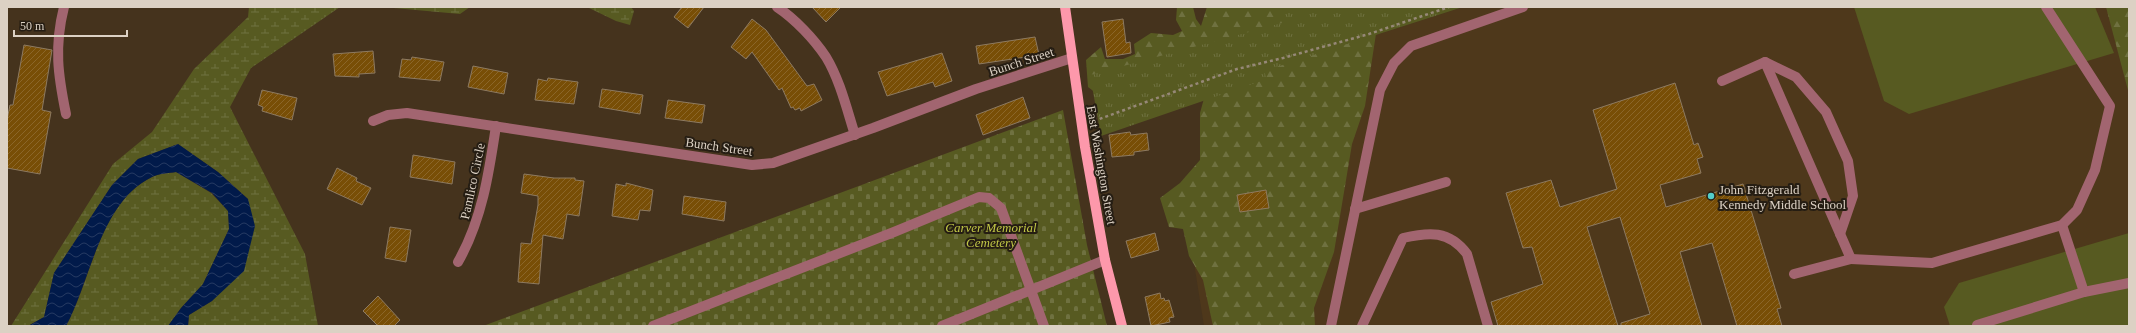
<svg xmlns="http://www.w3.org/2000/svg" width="2136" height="333" font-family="Georgia,serif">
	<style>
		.built { fill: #4e381b }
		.forest { fill: url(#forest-firs) }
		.wetland { fill: url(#wetland-marsh) }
		.cemetery { fill: url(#cemetery-stones) }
		.park { fill: url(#park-tufts) }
		.garden { fill: #575a21 }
		.water { fill: url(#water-waves) }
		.building { fill: url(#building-hatch); stroke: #8d7a61 }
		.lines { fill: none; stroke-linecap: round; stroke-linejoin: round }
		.path { stroke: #968877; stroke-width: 2.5; stroke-dasharray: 3 3; stroke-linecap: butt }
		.minor { stroke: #a26570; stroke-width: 10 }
		.major { stroke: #fd98ab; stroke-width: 10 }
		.poi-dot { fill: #53cdc9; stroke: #251d13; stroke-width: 1.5 }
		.labels { text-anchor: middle; stroke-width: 4; stroke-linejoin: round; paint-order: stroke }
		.street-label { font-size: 13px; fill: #dcd1c4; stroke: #251d13 }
		.poi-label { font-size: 13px; fill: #dcd1c4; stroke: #251d13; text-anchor: start }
		.park-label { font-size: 13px; font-style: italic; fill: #c1c746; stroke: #251d13 }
	</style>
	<defs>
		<pattern id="forest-firs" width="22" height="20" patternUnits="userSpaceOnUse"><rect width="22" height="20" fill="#575a21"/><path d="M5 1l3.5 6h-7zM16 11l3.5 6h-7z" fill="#6f7140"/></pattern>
		<pattern id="wetland-marsh" width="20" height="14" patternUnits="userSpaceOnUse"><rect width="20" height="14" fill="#575a21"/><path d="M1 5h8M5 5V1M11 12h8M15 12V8" fill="none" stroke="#6f7140"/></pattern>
		<pattern id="cemetery-stones" width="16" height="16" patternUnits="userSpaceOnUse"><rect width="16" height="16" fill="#575a21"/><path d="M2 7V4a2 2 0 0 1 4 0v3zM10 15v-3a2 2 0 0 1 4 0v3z" fill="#6f7140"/></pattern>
		<pattern id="park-tufts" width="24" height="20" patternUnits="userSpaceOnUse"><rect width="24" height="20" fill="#575a21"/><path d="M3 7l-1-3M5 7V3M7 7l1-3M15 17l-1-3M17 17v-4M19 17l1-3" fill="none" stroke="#6f7140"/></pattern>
		<pattern id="water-waves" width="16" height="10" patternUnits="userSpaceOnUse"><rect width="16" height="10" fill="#011a4a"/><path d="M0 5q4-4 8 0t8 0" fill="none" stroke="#253a62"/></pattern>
		<pattern id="building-hatch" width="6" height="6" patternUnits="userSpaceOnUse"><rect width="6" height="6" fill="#784e06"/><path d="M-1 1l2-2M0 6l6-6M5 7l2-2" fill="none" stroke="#8b6629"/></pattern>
	</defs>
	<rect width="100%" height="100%" fill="#45331d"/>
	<polygon class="built" points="1463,7 2119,7 2129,41 2129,326 1204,326 1194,263 1264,71"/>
	<g class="forest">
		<polygon points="1177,7 1193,7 1196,19 1201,26 1207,7 1439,7 1377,27 1365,106 1352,144 1334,252 1314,308 1315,326 1213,326 1203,280 1189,256 1183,229 1169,227 1160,198 1180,183 1200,160 1200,113 1216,55 1108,102 1088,87 1086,60 1101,47 1105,59 1123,59 1135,54 1134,44 1151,33 1173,35 1182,31 1176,20"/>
		<polygon points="2106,7 2129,7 2129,94"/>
	</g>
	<g class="wetland">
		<polygon points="249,7 340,7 251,68 230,107 305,254 318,326 188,326 189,315 212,301 248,199 218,172 178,144 138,159 112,185 54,273 44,317 28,326 11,326 113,164 152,132 194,69 248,17"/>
		<polygon points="383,7 470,7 460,14"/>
		<polygon points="587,7 631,7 634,11 630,25 616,21"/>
		<path d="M176,172L211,193L228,211L229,229L203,284L181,308L168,326H66C92,279 99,203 152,177C158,174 168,173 176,172Z"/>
	</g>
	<polygon class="cemetery" points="1063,110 1087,245 1107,326 483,326"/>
	<polygon class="park" points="1280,7 1463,7 1264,71 1267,79 1101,136 1090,75 1282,23"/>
	<g class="garden">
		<polygon points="1854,7 2095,7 2114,53 1909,114 1884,101"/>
		<polygon points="2129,233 2129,326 1950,326 1944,307 1959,283"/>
	</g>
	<path class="water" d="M178,144L218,172L248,199L255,226L244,271L212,301L189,315L188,326H168L181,308L203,284L229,229L228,211L212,193L176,172C169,173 158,174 152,177C100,202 91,280 66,326H28L44,317L54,273L112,185L138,159Z"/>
	<g class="building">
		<polygon points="682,7 704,7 688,28 674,17"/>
		<polygon points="812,7 841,7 826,22"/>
		<polygon points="752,19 766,30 807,86 814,84 822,100 801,111 800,108 795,110 793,107 791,108 782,88 779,90 752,52 746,59 731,47"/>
		<polygon points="1123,19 1126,43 1130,42 1131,53 1107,57 1102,22"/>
		<polygon points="1035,37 1039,55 979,64 976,46"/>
		<polygon points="24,45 52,50 42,110 51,112 40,174 7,168 7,120 10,105 13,105"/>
		<polygon points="373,51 375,73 359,74 359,77 335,76 333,54"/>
		<polygon points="942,53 952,81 935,87 933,82 887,96 878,72"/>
		<polygon points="412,57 444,62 440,81 399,77 402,59 411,60"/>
		<polygon points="473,66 508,73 504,94 468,87"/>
		<polygon points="548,78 578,82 574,104 535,100 538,79 547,81"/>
		<polygon points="1675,83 1694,145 1698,143 1703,157 1697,159 1701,173 1660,185 1666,207 1743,184 1781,308 1777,309 1782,326 1737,326 1712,243 1680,252 1702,326 1621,326 1621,323 1650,314 1620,217 1587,227 1618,326 1498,326 1491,302 1543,284 1532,247 1523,248 1506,193 1551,180 1560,207 1617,189 1593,110"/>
		<polygon points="602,89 643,95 640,114 599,107"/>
		<polygon points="262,90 297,98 292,120 262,111 263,107 258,105"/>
		<polygon points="1023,97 1030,118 983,135 976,115"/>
		<polygon points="668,100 705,105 702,123 665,118"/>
		<polygon points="1130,132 1131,135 1147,133 1149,150 1134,152 1134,155 1112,157 1109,135"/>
		<polygon points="413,155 455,162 452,184 410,177"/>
		<polygon points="337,168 357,178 356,181 371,188 362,205 327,189"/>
		<polygon points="524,174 554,178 575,178 575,180 584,181 579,216 567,214 563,239 543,235 539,284 518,282 521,243 531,244 538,205 538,196 521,193"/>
		<polygon points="626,183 653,190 650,211 640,210 638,220 612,216 616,184 626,186"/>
		<polygon points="1266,190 1269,208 1240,212 1237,195"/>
		<polygon points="684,196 726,202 724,221 682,214"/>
		<polygon points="390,227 411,230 406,262 385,258"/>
		<polygon points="1155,233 1159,250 1131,258 1126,241"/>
		<polygon points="1160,293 1161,299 1164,298 1165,301 1169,300 1174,317 1169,318 1170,322 1151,326 1145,297"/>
		<polygon points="378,296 400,320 394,326 378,326 363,311"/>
	</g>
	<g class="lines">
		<polyline class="path" points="1094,121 1237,69 1283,58 1369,34 1449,7"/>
		<g class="minor">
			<path d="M64,7C54,47 58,75 66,114"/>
			<path d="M777,7C795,19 814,39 826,57C840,80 847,110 855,135"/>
			<polyline points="1765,62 1796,77 1826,112 1848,161 1853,196 1840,234"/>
			<polyline points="1722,81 1765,62 1851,259 1794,274"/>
			<polyline points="373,121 388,115 407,113 752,165 773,163 873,128 976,89 1072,58"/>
			<polyline points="1355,209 1446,182"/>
			<polyline points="1851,259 1932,263 2062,225 2077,210 2095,170 2110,106 2046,7"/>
			<path d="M458,262C482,220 489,173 496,126"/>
			<polyline points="2084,292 2129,283"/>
			<polyline points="1977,325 2084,292 2062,225"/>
			<polyline points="653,326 894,232 979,197 989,198 1001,208 1044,326"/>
			<polyline points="942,326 1105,260"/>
			<polyline points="1331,326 1380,90 1394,63 1411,46 1523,7"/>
			<path d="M1362,326L1403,238C1429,232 1449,230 1467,254L1488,326"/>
		</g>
		<polyline class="major" points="1065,7 1085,147 1105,260 1122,326"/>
	</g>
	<circle class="poi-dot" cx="1711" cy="196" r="4"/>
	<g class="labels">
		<g class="street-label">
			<text transform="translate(1021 61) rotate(-18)" y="5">Bunch Street</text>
			<text transform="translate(719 146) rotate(8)" y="5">Bunch Street</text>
			<text transform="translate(1102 165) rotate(80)" y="5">East Washington Street</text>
			<text transform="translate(472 181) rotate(-78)" y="5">Pamlico Circle</text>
		</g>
		<g class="poi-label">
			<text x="1719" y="194">John Fitzgerald<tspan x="1719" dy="15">Kennedy Middle School</tspan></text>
		</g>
		<g class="park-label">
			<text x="991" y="232">Carver Memorial<tspan x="991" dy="15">Cemetery</tspan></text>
		</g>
	</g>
	<rect width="2136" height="333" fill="none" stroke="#dcd1c4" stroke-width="16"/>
	<path d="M14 30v6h113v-6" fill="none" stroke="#dcd1c4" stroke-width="2"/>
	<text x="20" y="30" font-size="12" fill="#dcd1c4" stroke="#251d13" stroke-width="3" paint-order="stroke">50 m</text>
</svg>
